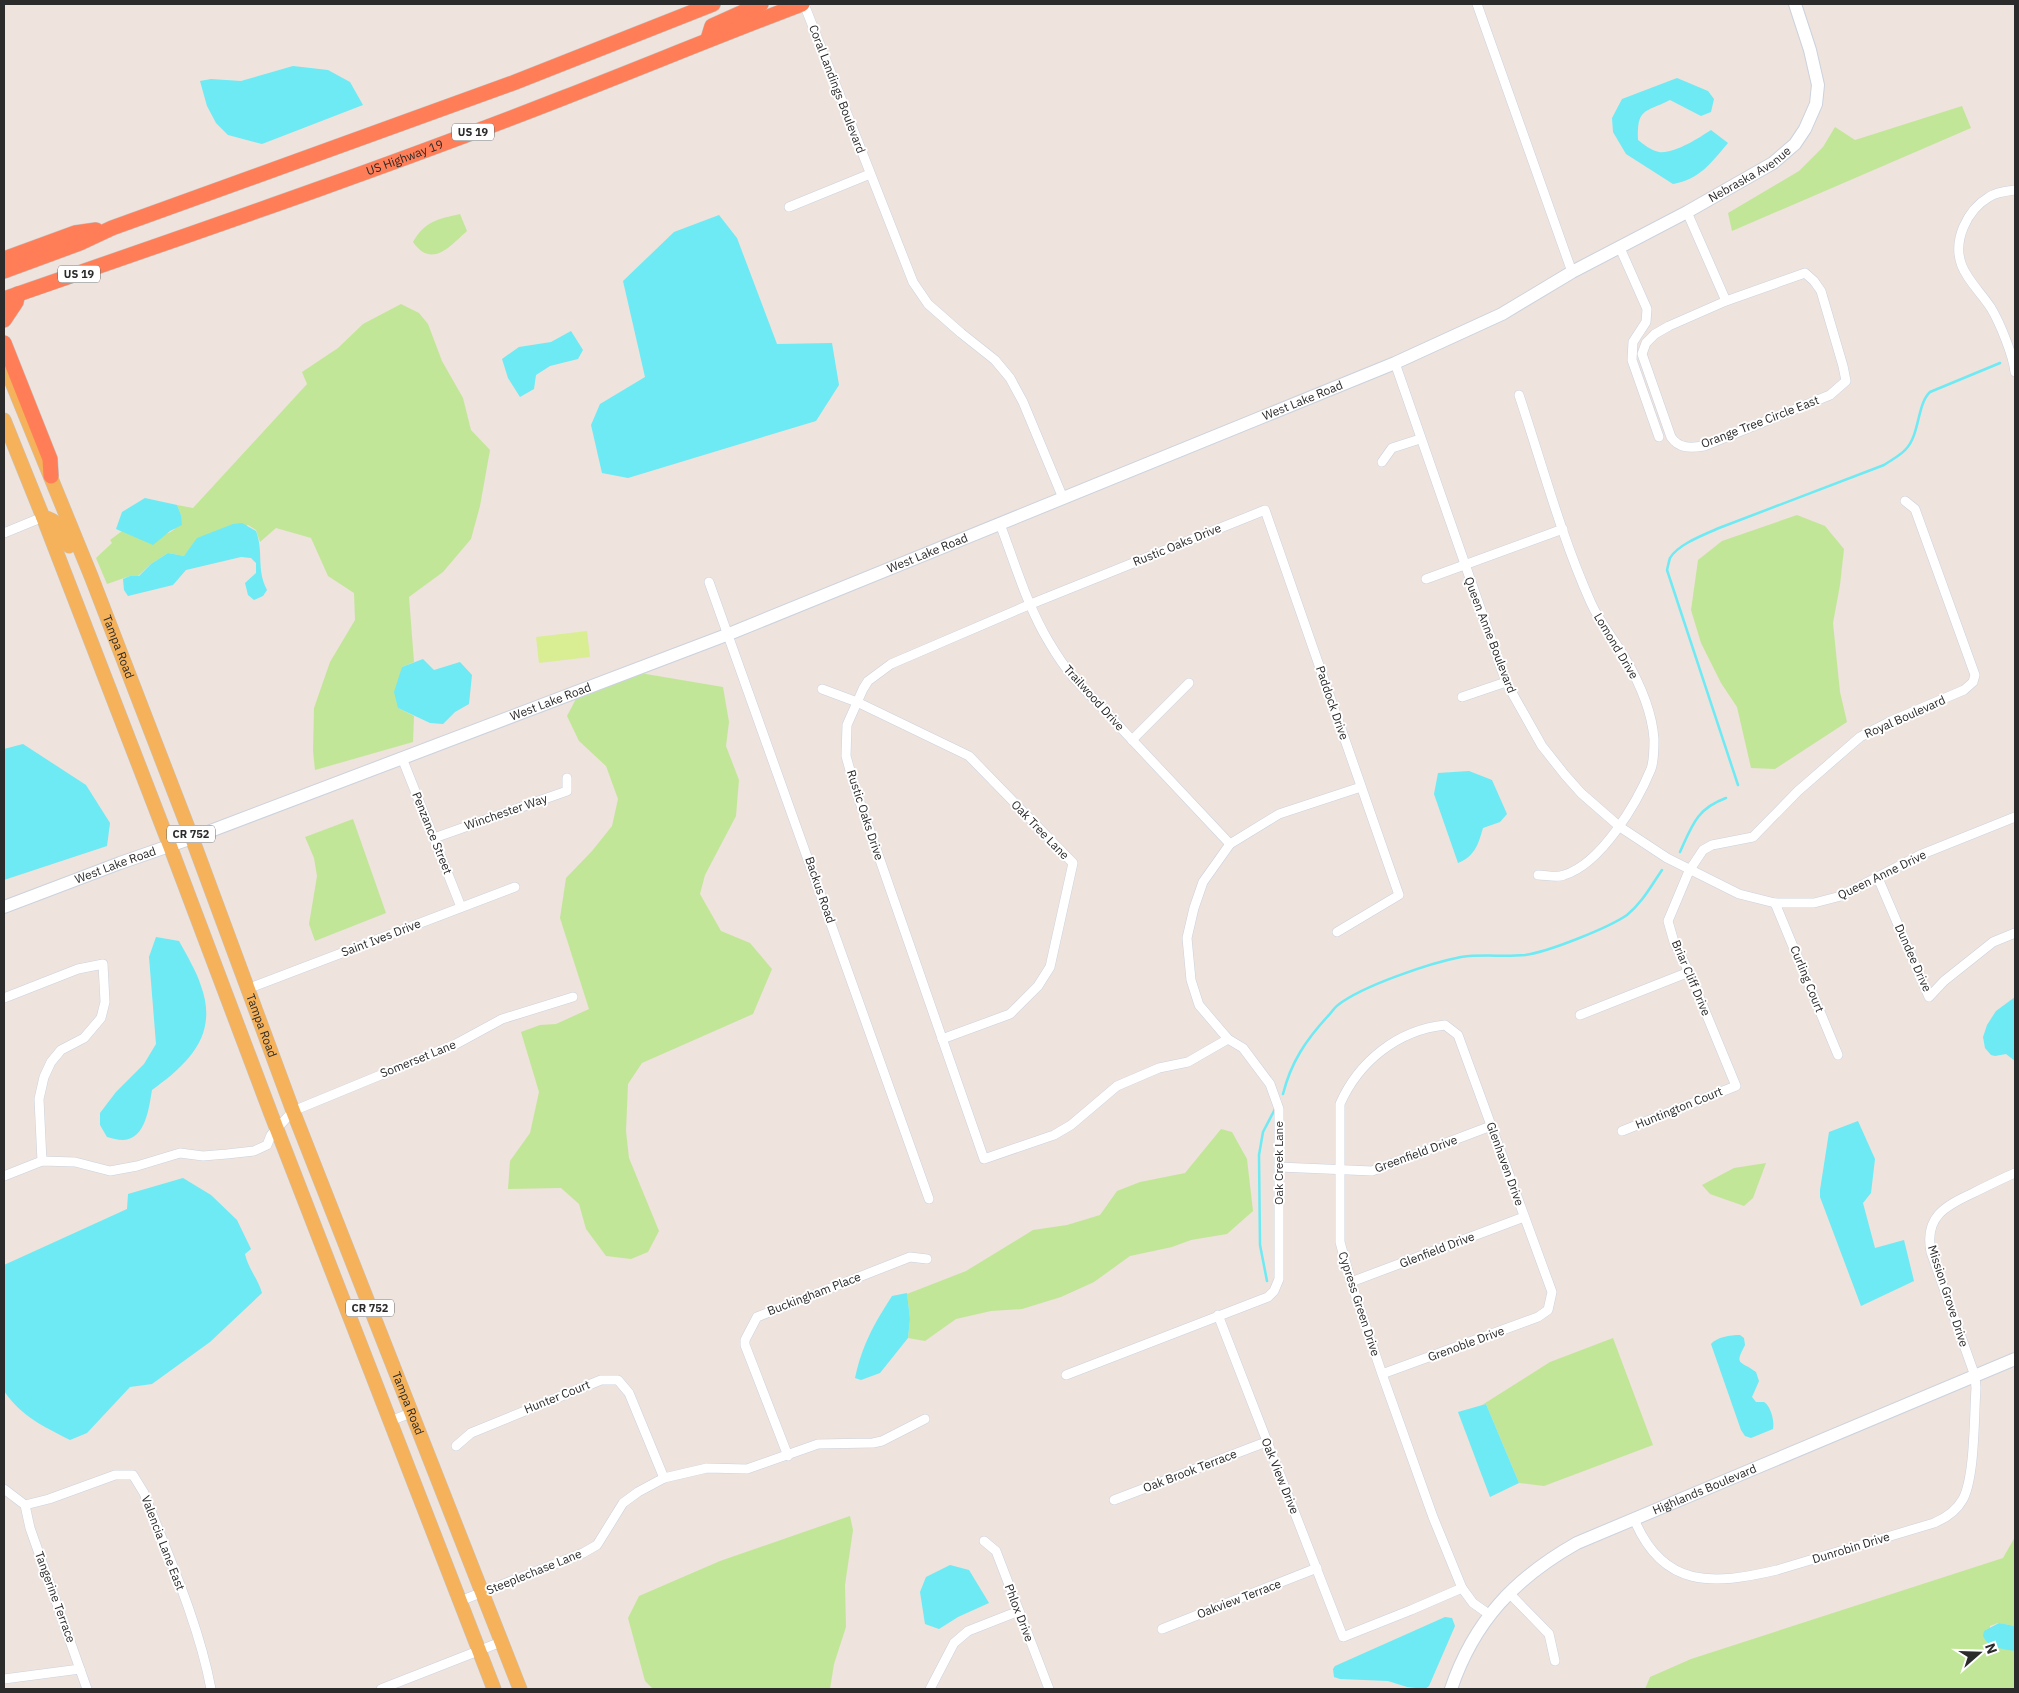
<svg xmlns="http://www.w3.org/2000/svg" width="2019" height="1693" font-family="'IBM Plex Sans',sans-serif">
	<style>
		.green { fill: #c2e698 }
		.pitch { fill: #d9ed93 }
		.water { fill: #6deaf3 }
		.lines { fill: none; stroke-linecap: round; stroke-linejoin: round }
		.stream { stroke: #6deaf3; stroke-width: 2.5 }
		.street-casing { stroke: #cbd2dd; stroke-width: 10 }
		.secondary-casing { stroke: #cbd2dd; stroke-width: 14 }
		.primary-casing { stroke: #c4c4c4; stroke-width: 15 }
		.highway-casing { stroke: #c4c4c4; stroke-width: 16 }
		.street { stroke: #fff; stroke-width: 9 }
		.secondary { stroke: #fff; stroke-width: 12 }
		.primary { stroke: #f5b25a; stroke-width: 14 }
		.highway { stroke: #ff7e57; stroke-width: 15 }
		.labels { text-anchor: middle; stroke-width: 4; stroke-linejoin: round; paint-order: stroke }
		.shield { fill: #fff; stroke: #6b6b6b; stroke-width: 1 }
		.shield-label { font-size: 11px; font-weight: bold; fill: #2b2b2b }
		.street-label { font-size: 12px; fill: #2b2b2b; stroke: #fff }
	</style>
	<rect width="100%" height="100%" fill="#eee3dd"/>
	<g class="green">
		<polygon points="1962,106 1971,128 1732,231 1728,213 1799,171 1823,147 1835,127 1855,140"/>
		<path d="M460,214L467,231C450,246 432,269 413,242C425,221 438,219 460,214Z"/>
		<path d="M401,304L419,313L428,324L442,361L463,398L471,430L490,450L480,506L471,539L443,572L409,597L414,662L402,667L398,708L414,716L413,742L315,770L313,751L314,708L330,662L355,620L354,593L328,576L311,538L276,528L260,542L256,530L248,525L190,549L184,556L168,553L151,564L138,576H130L107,584L96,558L112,543L110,540L122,531C135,536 168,540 176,527C179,523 180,519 181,515L177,505L193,508L307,384L302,372L338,348L363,324Z"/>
		<polygon points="1797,515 1825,526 1844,549 1840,585 1833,623 1840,692 1847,722 1775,769 1751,768 1737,707 1721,683 1701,643 1691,610 1698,560 1722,541"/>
		<polygon points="640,673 723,687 729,722 726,746 739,780 736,816 705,875 700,894 721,931 750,943 772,969 753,1014 642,1063 628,1084 626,1131 629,1158 659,1231 648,1252 631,1259 606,1256 586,1229 579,1204 561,1188 508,1189 510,1161 530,1133 539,1092 521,1032 540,1025 556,1024 589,1009 560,918 566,878 592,851 612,826 618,799 606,766 579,741 567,716 577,697"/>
		<polygon points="353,819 386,913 315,941 309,924 317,876 314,858 305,837"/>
		<polygon points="1221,1129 1232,1132 1247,1159 1253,1211 1227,1234 1191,1240 1172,1247 1130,1256 1094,1282 1061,1297 1022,1309 991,1311 956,1319 925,1341 908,1338 910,1319 907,1294 966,1271 1033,1230 1067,1225 1100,1215 1117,1191 1140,1182 1185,1173"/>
		<polygon points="1766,1163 1753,1198 1744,1206 1710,1194 1702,1185 1734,1168"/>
		<polygon points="1613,1338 1653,1445 1544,1486 1519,1483 1486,1404 1482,1405 1550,1362"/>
		<polygon points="850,1516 853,1530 845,1585 846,1627 834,1664 830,1689 653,1689 645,1681 628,1618 639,1596 720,1561"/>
		<polygon points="2015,1537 2015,1626 1998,1623 1990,1626 1990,1645 2015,1651 2015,1689 1645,1689 1650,1677 1691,1659 2003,1558"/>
	</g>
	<polygon class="pitch" points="587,631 590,657 539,663 536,637"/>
	<g class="water">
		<polygon points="293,66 328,70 350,82 363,105 262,144 228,135 216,123 207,106 200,81 211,79 241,81"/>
		<path d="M1677,78L1708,91L1714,99L1711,112L1701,116L1670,100C1644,113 1637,108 1638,140C1643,144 1652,151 1659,152C1674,154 1699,138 1711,130L1728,143C1712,162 1699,180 1673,184L1626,154L1613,132L1612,118L1622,99Z"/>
		<polygon points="719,215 737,238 777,344 832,343 839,385 816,421 628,478 602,473 591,425 600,404 645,377 623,281 674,232"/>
		<polygon points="571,331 583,350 578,359 550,366 536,375 534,389 520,397 508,378 502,359 519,347 551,342"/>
		<polygon points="145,498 177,505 181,515 182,525 170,531 153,545 116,529 122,512"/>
		<path d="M242,523L256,531C264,552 256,569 267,590L263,596L254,600L248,595L245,583L256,573V563L251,558L241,557L186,570L173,585L128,596L124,590L123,579L130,576H139L151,564L168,553L184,556L197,538L233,524Z"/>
		<polygon points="423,659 434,670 460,662 472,675 469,704 455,712 443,724 430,723 398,708 394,692 402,667"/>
		<polygon points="23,744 86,785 110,823 107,846 4,880 4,749"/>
		<path d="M1469,771L1492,780L1507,814L1500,822L1483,828C1478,845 1475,856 1458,863L1434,794L1438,773Z"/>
		<path d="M156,937L179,941C187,956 196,970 201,986C219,1035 188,1064 152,1090C149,1107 146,1139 123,1140C118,1140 112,1138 107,1137L100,1125V1113L116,1092L144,1064L156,1044L149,957Z"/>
		<polygon points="2015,997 2015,1061 2006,1054 1995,1056 1991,1055 1985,1048 1983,1037 1987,1025 1996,1011"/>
		<polygon points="1858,1121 1875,1159 1871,1193 1863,1203 1875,1248 1904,1240 1914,1281 1861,1306 1820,1197 1820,1190 1829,1132"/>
		<path d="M183,1178L211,1195L237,1220L251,1249L245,1254C248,1268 258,1279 262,1293L210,1342L152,1384L130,1387L87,1433L70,1440C43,1426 22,1417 4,1391V1265L127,1209L128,1194Z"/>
		<path d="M907,1293L910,1319L908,1338L880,1373L861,1380L855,1378C862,1345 874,1324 892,1296Z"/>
		<path d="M1740,1335L1744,1338L1745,1345C1734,1366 1740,1360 1756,1372L1759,1381L1752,1397L1756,1402C1757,1402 1763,1402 1764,1402C1771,1406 1775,1423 1773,1429L1751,1438L1745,1436L1741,1430L1711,1344C1717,1337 1730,1335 1740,1335Z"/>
		<polygon points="1486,1404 1519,1483 1490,1497 1458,1412"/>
		<polygon points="950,1565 969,1570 989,1603 958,1617 939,1629 925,1624 920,1592 926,1577"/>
		<polygon points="1445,1617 1452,1618 1455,1626 1429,1686 1425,1689 1407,1687 1388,1681 1340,1679 1334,1677 1333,1669 1335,1666"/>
		<path d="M1999,1623L2015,1626V1651C2003,1649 1988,1648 1983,1636L1984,1631Z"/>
	</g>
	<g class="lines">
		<g class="stream">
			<path d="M1738,785L1667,570C1668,566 1669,561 1670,558C1678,544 1706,534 1719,528L1884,465C1891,460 1900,456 1906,449C1920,434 1917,404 1930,392L2000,363"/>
			<path d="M1680,852C1692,826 1696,809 1726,798"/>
			<path d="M1283,1094C1291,1062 1306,1040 1328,1016C1331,1013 1334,1008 1338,1005C1362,986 1430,963 1461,957C1482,954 1504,957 1525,955C1548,952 1608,928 1627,915C1642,903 1651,886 1662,870"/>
			<polyline points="1267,1281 1260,1245 1259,1155 1263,1132 1275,1109"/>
		</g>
		<defs>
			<g id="street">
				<polyline points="804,4 913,282 928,304 961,333 995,360 1010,378 1023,402 1063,498"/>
				<polyline points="1477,4 1572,272"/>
				<path d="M2015,190C2007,191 1996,192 1989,197C1967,210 1952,241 1962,266C1968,281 1982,294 1991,308C2000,323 2013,355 2015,372"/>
				<polyline points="789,207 870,174"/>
				<polyline points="1687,212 1726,301"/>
				<polyline points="1620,248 1647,309 1646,322 1633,342 1632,360 1659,437"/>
				<path d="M1805,273L1814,281L1821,291L1843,366L1846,381L1830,395L1704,446C1691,448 1679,449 1671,437L1642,354L1646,343L1655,334L1669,326L1726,301Z"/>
				<polyline points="1395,363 1506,682 1542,746 1565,775 1581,793 1620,827 1667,858 1739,894 1775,903 1814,903 1841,896 1920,855 2015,817"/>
				<path d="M1519,395C1542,464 1561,536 1591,603C1600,623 1614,639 1625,658C1639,682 1652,711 1654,739C1654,748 1654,761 1651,769C1637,803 1601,864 1564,875C1557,878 1546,875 1538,875"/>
				<polyline points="1382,462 1392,448 1420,439"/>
				<path d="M1000,524C1014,561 1028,608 1049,642C1056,654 1064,666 1073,677L1230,844"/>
				<polyline points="4,533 43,517"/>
				<polyline points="1426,579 1563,529"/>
				<polyline points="709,582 929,1199"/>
				<polyline points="822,689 857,702 969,756 1073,863 1050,967 1038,986 1010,1014 942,1039"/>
				<polyline points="1462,697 1506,682"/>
				<polyline points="1132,740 1189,683"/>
				<polyline points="402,758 461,907"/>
				<polyline points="434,838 567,791 567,778"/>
				<polyline points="1878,878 1929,997 1944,981 1993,942 2015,933"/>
				<polyline points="1775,903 1838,1055"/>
				<polyline points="247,989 515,887"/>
				<polyline points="4,998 78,969 103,964 105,1002 101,1018 84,1038 61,1050 51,1062 44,1077 39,1099 42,1161"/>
				<polyline points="1580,1015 1689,972"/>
				<polyline points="1228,1039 1188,1062 1159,1068 1117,1086 1071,1125 1054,1135 984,1159 855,788 846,756 847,725 863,689 868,681 891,664 1031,604 1265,510 1399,895 1337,932"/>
				<polyline points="1622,1131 1736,1086 1689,972 1674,942 1668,921 1689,871 1703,850 1712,845 1753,837 1798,791 1860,737 1891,721 1964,690 1973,682 1975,675 1915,509 1905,501"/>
				<polyline points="1279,1167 1372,1171 1491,1126"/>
				<polyline points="4,1176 42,1161 75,1162 110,1171 137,1166 180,1153 203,1156 227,1154 254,1151 267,1145 271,1135 293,1111 456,1044 502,1019 573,997"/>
				<polyline points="1351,1282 1524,1217"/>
				<polyline points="1218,1315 1343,1637 1411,1610 1462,1588"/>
				<path d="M1382,1374L1538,1317L1548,1310L1552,1292L1458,1035L1445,1025C1398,1030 1359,1061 1340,1104V1242L1351,1282L1382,1374L1433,1517L1462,1588L1473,1603L1490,1615"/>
				<polyline points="1066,1375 1268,1297 1274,1291 1279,1279 1279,1109 1270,1084 1243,1048 1228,1039 1199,1005 1191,980 1187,938 1194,908 1203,882 1230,844 1279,814 1361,787"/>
				<polyline points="390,1421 411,1413"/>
				<polyline points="456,1446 471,1433 601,1380 618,1380 629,1393 664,1478"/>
				<polyline points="788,1456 745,1345 745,1340 757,1317 910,1257 927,1259"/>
				<path d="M4,1489L25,1505L49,1499L115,1475H133L144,1493C168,1555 199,1624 211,1689"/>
				<polyline points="1114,1500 1266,1442"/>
				<polyline points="25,1505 30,1528 87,1689"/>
				<path d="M1634,1519C1663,1589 1713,1585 1777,1570L1934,1523C1946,1518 1957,1510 1963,1499C1975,1476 1974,1416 1976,1388L1975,1376L1931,1252C1924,1217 1945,1206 1973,1193C1987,1186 2001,1179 2015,1173"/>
				<polyline points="984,1541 996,1551 1049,1689"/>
				<polyline points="1509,1593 1549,1634 1555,1661"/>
				<polyline points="460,1601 583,1553 597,1545 623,1503 638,1492 664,1478 707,1468 747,1469 818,1444 873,1443 882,1441 925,1419"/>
				<polyline points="1162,1629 1317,1568"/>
				<polyline points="4,1679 80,1669"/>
				<polyline points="381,1689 501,1642"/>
				<polyline points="930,1689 954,1643 968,1631 1019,1611"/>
			</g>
			<g id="secondary">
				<path id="s1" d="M4,907L120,863L192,838L729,634L1395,363L1502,314L1572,272L1687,212L1773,163L1795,144L1805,129L1816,104L1818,85L1810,50L1795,4"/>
				<path id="s2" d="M1451,1689C1474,1621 1515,1578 1577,1543L2015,1359"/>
			</g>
			<g id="primary">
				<path id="s3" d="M4,363L91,576L192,838L293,1111L520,1689"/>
				<polyline points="4,420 43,517 170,846 271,1114 494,1689"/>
				<path d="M43,517C59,520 63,532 69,546"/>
			</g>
			<g id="highway">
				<polyline points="708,39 712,26 761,4"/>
				<polyline points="4,259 75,233 96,230"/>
				<polyline points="4,271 80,243 112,228 513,83 713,4"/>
				<path id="s4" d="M4,299C191,234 379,170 563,98C643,67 722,34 802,4"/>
				<polyline points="4,320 16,302 18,294"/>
				<polyline points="4,343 50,459 51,476"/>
			</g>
		</defs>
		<use href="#street" class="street-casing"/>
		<use href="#secondary" class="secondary-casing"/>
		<use href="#primary" class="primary-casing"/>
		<use href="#highway" class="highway-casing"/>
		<use href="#street" class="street"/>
		<use href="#secondary" class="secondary"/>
		<use href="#primary" class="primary"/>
		<use href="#highway" class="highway"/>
	</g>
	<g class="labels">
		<g class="shield">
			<rect x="452" y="123.5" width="42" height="17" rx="4"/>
			<rect x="58" y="265.5" width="42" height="17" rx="4"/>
			<rect x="167" y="825.5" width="48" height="17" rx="4"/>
			<rect x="346" y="1299.5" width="48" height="17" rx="4"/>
		</g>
		<g class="shield-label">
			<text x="473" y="136">US 19</text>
			<text x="79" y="278">US 19</text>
			<text x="191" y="838">CR 752</text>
			<text x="370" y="1312">CR 752</text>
		</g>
		<g class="street-label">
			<text transform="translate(837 89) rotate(69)" y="4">Coral Landings Boulevard</text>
			<text dy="4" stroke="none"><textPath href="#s4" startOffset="425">US Highway 19</textPath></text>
			<text dy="4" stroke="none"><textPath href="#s1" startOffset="1896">Nebraska Avenue</textPath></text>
			<text dy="4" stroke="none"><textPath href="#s1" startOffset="1394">West Lake Road</textPath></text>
			<text transform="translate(1760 422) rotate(-21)" y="4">Orange Tree Circle East</text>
			<text transform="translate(1177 545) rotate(-22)" y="4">Rustic Oaks Drive</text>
			<text dy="4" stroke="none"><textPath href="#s1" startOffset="989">West Lake Road</textPath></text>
			<text transform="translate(1490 635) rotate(69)" y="4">Queen Anne Boulevard</text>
			<text transform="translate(1616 646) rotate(59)" y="4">Lomond Drive</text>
			<text dy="4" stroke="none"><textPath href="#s3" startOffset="306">Tampa Road</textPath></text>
			<text transform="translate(1094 698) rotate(48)" y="4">Trailwood Drive</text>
			<text dy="4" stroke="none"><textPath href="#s1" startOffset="584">West Lake Road</textPath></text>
			<text transform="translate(1332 703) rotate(71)" y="4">Paddock Drive</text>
			<text transform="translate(1905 717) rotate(-24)" y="4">Royal Boulevard</text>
			<text transform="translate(506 812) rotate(-19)" y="4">Winchester Way</text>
			<text transform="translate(865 815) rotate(72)" y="4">Rustic Oaks Drive</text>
			<text transform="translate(1040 830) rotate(46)" y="4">Oak Tree Lane</text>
			<text transform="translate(432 833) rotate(68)" y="4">Penzance Street</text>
			<text dy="4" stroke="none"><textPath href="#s1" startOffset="119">West Lake Road</textPath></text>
			<text transform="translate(1882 875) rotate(-26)" y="4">Queen Anne Drive</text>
			<text transform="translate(820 890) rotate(71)" y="4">Backus Road</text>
			<text transform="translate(381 938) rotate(-21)" y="4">Saint Ives Drive</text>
			<text transform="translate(1913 958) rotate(66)" y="4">Dundee Drive</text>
			<text transform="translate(1691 978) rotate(67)" y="4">Briar Cliff Drive</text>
			<text transform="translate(1807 979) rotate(68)" y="4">Curling Court</text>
			<text dy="4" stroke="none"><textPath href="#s3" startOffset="711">Tampa Road</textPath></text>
			<text transform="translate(418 1059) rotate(-22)" y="4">Somerset Lane</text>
			<text transform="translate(1679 1108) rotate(-22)" y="4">Huntington Court</text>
			<text transform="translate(1416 1154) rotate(-20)" y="4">Greenfield Drive</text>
			<text transform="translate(1279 1163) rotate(-90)" y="4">Oak Creek Lane</text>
			<text transform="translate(1505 1164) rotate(70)" y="4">Glenhaven Drive</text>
			<text transform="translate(1437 1250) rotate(-21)" y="4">Glenfield Drive</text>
			<text transform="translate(814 1294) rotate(-21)" y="4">Buckingham Place</text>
			<text transform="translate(1948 1296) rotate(72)" y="4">Mission Grove Drive</text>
			<text transform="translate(1359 1304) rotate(72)" y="4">Cypress Green Drive</text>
			<text transform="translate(1466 1344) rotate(-20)" y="4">Grenoble Drive</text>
			<text transform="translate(557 1397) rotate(-22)" y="4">Hunter Court</text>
			<text dy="4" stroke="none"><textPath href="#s3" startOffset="1116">Tampa Road</textPath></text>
			<text transform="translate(1190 1471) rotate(-21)" y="4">Oak Brook Terrace</text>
			<text transform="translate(1280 1476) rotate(68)" y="4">Oak View Drive</text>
			<text dy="4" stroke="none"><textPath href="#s2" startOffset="336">Highlands Boulevard</textPath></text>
			<text transform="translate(163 1543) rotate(69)" y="4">Valencia Lane East</text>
			<text transform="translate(1851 1548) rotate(-17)" y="4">Dunrobin Drive</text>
			<text transform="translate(534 1572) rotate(-22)" y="4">Steeplechase Lane</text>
			<text transform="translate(55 1597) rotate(70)" y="4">Tangerine Terrace</text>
			<text transform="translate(1239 1599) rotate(-21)" y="4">Oakview Terrace</text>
			<text transform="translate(1019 1613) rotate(69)" y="4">Phlox Drive</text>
		</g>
	</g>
	<rect width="2019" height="1693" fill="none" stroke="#2b2b2b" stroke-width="10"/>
	<g transform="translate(1979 1653) rotate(70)" stroke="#ffffff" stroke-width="4" paint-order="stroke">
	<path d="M0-4L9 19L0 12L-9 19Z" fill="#2b2b2b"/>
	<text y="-8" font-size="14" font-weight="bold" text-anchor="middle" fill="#2b2b2b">N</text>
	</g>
</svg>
